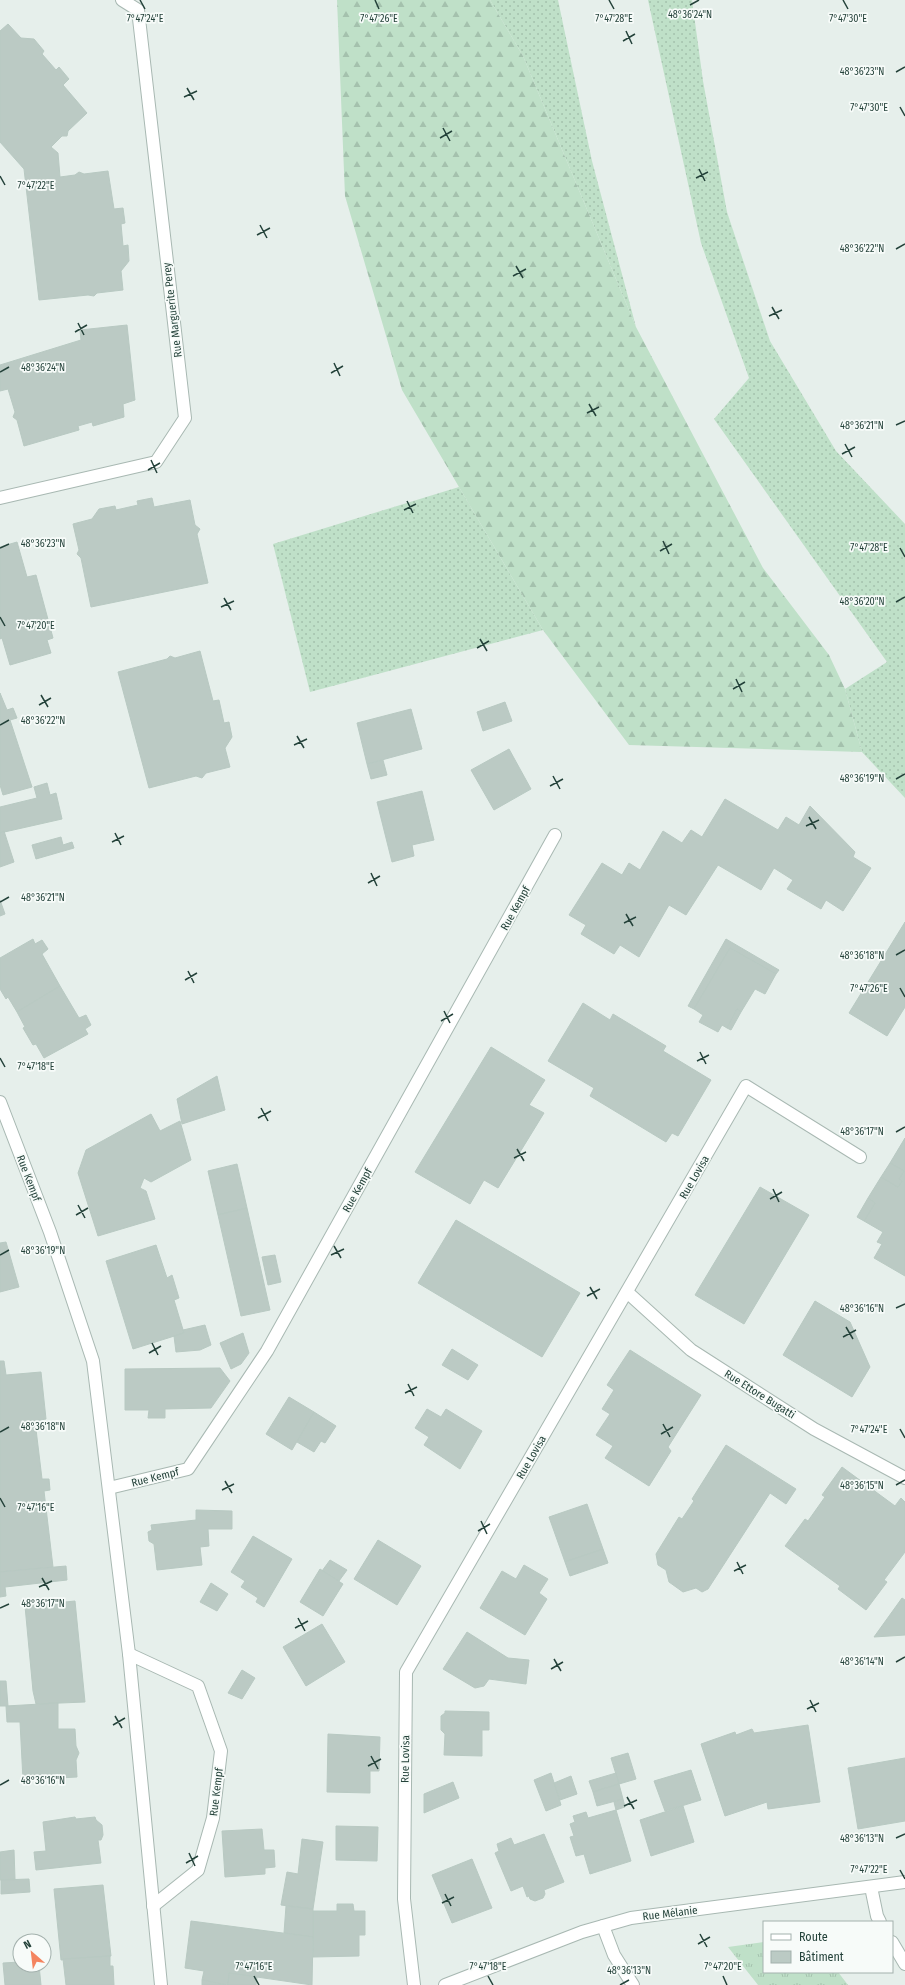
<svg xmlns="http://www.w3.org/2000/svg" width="905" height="1985" font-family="'Fira Sans Condensed',sans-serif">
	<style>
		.grass { fill: url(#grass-dots) }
		.forest { fill: url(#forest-firs) }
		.park { fill: url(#park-tufts) }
		.building { fill: #bbcac4; stroke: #b8c9c2 }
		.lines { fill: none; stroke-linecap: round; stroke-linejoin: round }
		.minor-casing { stroke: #a8b8b2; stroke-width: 14 }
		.minor { stroke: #fff; stroke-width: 12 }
		.ticks { fill: none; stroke: #24423a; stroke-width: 1.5 }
		.labels { text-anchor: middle; stroke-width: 3.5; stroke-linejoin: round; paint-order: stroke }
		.street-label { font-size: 11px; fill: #24423a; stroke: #f7fbf9 }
		.ticks-label { font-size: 10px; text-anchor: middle; fill: #24423a; stroke: #f7fbf9; stroke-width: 3.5; stroke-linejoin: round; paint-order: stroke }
	</style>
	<defs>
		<pattern id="grass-dots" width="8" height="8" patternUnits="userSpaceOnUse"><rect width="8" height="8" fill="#bfe0c8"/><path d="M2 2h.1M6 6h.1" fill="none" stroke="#a4c1ad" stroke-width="1.8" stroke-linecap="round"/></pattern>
		<pattern id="forest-firs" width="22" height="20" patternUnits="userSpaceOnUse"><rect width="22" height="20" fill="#bfe0c8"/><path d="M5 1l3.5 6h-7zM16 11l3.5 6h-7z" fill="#a4c1ad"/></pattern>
		<pattern id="park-tufts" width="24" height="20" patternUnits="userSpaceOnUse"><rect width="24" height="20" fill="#bfe0c8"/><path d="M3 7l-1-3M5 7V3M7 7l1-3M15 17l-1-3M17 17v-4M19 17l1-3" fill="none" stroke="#a4c1ad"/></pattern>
	</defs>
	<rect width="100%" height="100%" fill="#e6efeb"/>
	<g class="grass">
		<polygon points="490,0 558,0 592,161 636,327 523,56"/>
		<polygon points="648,0 692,0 703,81 727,212 770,341 836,451 905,524 905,798 862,752 845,689 887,662 714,419 749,378 701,243"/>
		<polygon points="459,487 543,630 310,692 273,544"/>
	</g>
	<polygon class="forest" points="337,0 490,0 523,56 636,327 763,568 829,655 845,689 862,752 629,745 543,630 402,390 345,196"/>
	<polygon class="park" points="764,1942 764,1972 838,1972 848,1985 758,1985 728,1947"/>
	<g class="building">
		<polygon points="8,24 21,38 34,39 44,51 42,54 56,70 59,67 69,79 63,85 87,113 68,131 67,136 62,136 51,147 58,153 60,177 75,175 79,172 84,174 108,171 114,209 123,208 125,223 121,224 123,246 128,245 129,261 121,271 123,290 97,293 94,296 88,295 39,300 24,169 0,142 0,31"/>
		<polygon points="127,325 135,400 123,404 124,417 93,426 92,422 78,426 79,430 24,446 17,420 13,417 15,412 8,389 0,391 0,365 81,340 80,330"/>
		<polygon points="152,498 154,507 190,500 195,525 200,529 197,534 208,583 91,607 81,558 77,554 79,550 73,524 92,519 99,509 115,506 116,510 138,505 137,501"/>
		<polygon points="17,542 27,577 36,575 53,638 47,640 51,653 10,665 2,638 0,639 0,547"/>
		<polygon points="200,651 213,701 219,700 224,723 229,722 232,737 225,748 230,767 206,773 202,778 196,776 149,788 118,672 167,659 170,656 175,658"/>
		<polygon points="0,693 7,710 13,708 17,718 10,720 32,787 3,795 0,785"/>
		<polygon points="505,702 512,721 483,731 477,712"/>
		<polygon points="411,709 422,749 367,764 357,723"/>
		<polygon points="509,749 531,789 494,810 471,770"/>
		<polygon points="383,760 387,775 371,779 367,764"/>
		<polygon points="47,783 50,795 56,793 62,819 0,833 0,807 37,798 34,787"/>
		<polygon points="422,791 434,840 412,845 414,856 392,862 377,802"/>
		<polygon points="725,799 778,830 786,817 799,825 810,806 855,852 853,857 871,868 843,911 826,900 821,909 787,889 793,880 774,868 761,890 718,865 686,915 669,905 639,957 620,945 614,954 581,934 586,925 569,915 602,863 622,875 629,863 640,870 663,831 682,843 691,830 702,837"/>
		<polygon points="4,831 14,862 0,867 0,833"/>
		<polygon points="61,837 63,845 72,842 74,848 36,859 32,845"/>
		<polygon points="0,900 5,914 0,916"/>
		<polygon points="905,922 905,1007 887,1036 849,1013"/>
		<polygon points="33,939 35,944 42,940 48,949 42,954 60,986 17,1012 8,997 6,999 0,989 0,958"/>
		<polygon points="726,939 779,970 776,974 730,948 694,1009 688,1006"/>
		<polygon points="730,948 776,974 765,994 755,989 741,1012 737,1009 727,1028 722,1025 718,1032 699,1022 703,1015 694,1009"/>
		<polygon points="60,986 79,1018 86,1015 91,1025 85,1029 88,1034 44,1058 36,1044 33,1045 23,1028 25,1027 17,1012"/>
		<polygon points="583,1003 610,1020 613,1014 666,1046 663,1051 711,1080 678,1136 672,1133 666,1142 590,1096 594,1088 548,1061"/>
		<polygon points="737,1009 741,1012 731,1030 727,1028"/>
		<polygon points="491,1047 545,1080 529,1105 544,1113 498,1188 484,1180 470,1204 415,1172"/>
		<polygon points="217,1076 225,1110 182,1124 177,1099"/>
		<polygon points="151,1114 160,1131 180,1121 191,1160 151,1182 144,1178 140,1188 146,1191 155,1219 98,1236 78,1173 86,1150"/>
		<polygon points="905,1138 905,1276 874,1258 882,1244 877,1242 883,1232 864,1221 875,1203 868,1198 881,1177 898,1187 902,1181 899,1179 904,1171 890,1163"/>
		<polygon points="890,1163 904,1171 899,1179 902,1181 898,1187 881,1177"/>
		<polygon points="237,1164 247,1208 218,1215 208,1171"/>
		<polygon points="760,1187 809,1215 744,1324 695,1295"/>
		<polygon points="868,1198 875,1203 864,1221 857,1217"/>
		<polygon points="247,1208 270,1310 241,1316 218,1215"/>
		<polygon points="456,1220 580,1293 542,1357 418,1283"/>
		<polygon points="6,1242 19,1287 0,1292 0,1243"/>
		<polygon points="156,1245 167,1278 172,1275 179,1298 174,1300 184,1333 133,1349 106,1261"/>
		<polygon points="275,1255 281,1282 268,1285 262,1257"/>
		<polygon points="815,1301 850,1322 870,1367 852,1397 783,1355"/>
		<polygon points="205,1325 211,1345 200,1350 176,1352 174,1336 184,1333 183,1330"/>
		<polygon points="243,1333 249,1353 241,1364 231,1369 220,1343"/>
		<polygon points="452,1349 478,1365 468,1380 442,1365"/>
		<polygon points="630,1350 701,1395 668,1447 671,1451 649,1486 605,1458 613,1446 596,1435 610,1414 602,1409 614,1390 607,1385"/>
		<polygon points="0,1361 4,1361 6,1375 41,1372 46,1419 35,1421 42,1479 49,1479 50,1490 44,1491 53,1567 0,1572"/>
		<polygon points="220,1368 230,1381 211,1408 165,1409 165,1418 148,1418 149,1410 125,1410 125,1369"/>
		<polygon points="289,1397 314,1412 292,1450 266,1434"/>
		<polygon points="427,1409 441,1417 446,1409 482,1431 460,1469 424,1445 429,1437 415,1428"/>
		<polygon points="314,1412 336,1426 325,1443 321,1441 314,1452 297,1442"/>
		<polygon points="726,1445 796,1489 786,1504 770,1493 708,1589 702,1592 696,1588 683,1592 669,1582 666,1570 658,1565 656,1554 679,1517 682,1519 694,1501 692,1499"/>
		<polygon points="842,1467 895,1506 901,1498 905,1502 905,1552 884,1580 887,1582 866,1610 838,1589 840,1586 785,1546 805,1519 808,1521 825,1497 822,1495"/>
		<polygon points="587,1504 603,1549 565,1562 549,1517"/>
		<polygon points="196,1510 232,1511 232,1529 208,1529 209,1546 200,1547 202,1565 157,1570 154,1544 149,1541 148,1532 152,1530 151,1525 196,1520"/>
		<polygon points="253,1536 292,1559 264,1607 256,1602 258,1598 241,1587 245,1581 231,1572"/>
		<polygon points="378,1540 421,1566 397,1605 354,1579"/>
		<polygon points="603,1549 608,1563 570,1576 565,1562"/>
		<polygon points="330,1560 347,1570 339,1581 322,1571"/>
		<polygon points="524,1565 548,1579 539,1593 547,1599 525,1635 480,1608 502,1571 516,1579"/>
		<polygon points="66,1566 67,1580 5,1587 6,1596 0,1597 0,1572"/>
		<polygon points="320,1569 343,1584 323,1616 300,1602"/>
		<polygon points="211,1583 228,1594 217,1611 200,1602"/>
		<polygon points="902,1598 905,1600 905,1635 874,1637"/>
		<polygon points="75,1601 85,1702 36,1704 33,1691 25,1606"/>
		<polygon points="322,1624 345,1662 306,1686 283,1647"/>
		<polygon points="467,1632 508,1658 529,1660 526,1684 489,1679 484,1686 475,1688 443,1669"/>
		<polygon points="242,1670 255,1678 242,1699 228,1693"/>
		<polygon points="0,1681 6,1681 8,1706 0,1706"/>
		<polygon points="58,1703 58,1729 75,1729 76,1746 79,1753 76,1760 77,1777 23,1780 20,1722 7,1722 6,1706"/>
		<polygon points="445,1711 489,1712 489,1730 482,1730 482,1756 444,1755 445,1734 441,1730 441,1716 445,1713"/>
		<polygon points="808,1725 820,1802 768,1809 767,1802 725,1816 701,1744 735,1732 736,1735 752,1729 754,1733"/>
		<polygon points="328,1734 380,1737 379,1771 370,1771 370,1793 327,1792"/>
		<polygon points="628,1753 636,1779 619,1784 611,1758"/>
		<polygon points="905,1758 905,1821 858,1829 848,1768"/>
		<polygon points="691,1770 701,1800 665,1811 654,1781"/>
		<polygon points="551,1773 561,1805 546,1811 534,1780"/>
		<polygon points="616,1773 619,1784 593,1792 589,1781"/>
		<polygon points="571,1776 577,1794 560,1800 554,1783"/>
		<polygon points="453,1782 459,1798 424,1813 424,1794"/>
		<polygon points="619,1784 623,1799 597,1806 593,1792"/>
		<polygon points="623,1799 625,1807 616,1810 614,1802"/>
		<polygon points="683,1806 694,1842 651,1856 640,1820"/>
		<polygon points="616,1810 631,1861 590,1874 584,1854 576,1856 570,1837 574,1836 570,1824 575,1822 573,1816 586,1812 588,1818"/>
		<polygon points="75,1817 76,1819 95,1817 96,1820 102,1825 103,1835 101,1840 98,1840 101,1863 36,1870 34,1852 46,1851 43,1822"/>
		<polygon points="336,1826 378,1827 377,1861 336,1860"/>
		<polygon points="262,1829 264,1850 274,1850 275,1867 265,1868 265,1874 225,1877 222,1831"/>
		<polygon points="544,1834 564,1882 544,1890 545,1894 543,1898 535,1901 530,1899 529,1896 527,1897 523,1886 511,1891 495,1853 499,1851 497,1844 511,1838 514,1845"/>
		<polygon points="302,1839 323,1842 313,1909 281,1905 287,1872 298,1874"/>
		<polygon points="14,1850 15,1879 0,1880 0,1852"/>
		<polygon points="472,1859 492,1908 452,1923 432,1875"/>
		<polygon points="29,1879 30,1892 1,1894 1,1880"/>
		<polygon points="103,1885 111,1956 61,1960 54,1889"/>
		<polygon points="337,1904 353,1904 354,1911 365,1911 365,1935 359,1935 359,1956 313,1957 313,1911 337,1911"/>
		<polygon points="286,1906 313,1909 313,1937 284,1933"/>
		<polygon points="191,1921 313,1937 312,1985 229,1973 228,1985 202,1980 204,1971 185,1968"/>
		<polygon points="110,1956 110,1966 113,1966 114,1985 66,1985 63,1959"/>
		<polygon points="20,1962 20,1965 39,1965 41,1985 5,1985 3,1963"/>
		<polygon points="229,1973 257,1977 256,1985 228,1985"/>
		<polygon points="202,1980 226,1985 202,1985"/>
	</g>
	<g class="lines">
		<defs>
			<g id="minor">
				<polyline points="0,498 156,462 185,418 138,10 122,0"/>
				<polyline points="0,1102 50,1232 93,1361 129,1654 161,1985"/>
				<polyline points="627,1292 691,1350 814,1429 905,1478"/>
				<polyline points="109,1488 188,1469 267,1351 555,835"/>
				<polyline points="129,1654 198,1686 221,1751 213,1818 198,1870 153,1906"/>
				<polyline points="871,1887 877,1916 880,1922"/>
				<polyline points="603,1926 614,1955 633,1985"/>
				<polyline points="892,1942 905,1964"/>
				<polyline points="414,1985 404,1899 406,1672 746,1086 860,1157"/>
				<polyline points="445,1985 582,1932 631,1918 905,1882"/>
			</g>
		</defs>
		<use href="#minor" class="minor-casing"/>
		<use href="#minor" class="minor"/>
	</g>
	<path class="ticks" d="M140,0L145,9M375,0L379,9M609,0L614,9M843,0L848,9M690,5L699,0M626,31L632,44M623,41L635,34M896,72L905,67M187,88L194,100M184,97L197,91M900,107L905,116M443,128L450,141M440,138L452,131M699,169L705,181M0,176L5,185M696,178L708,172M260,225L267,238M257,235L270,228M896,249L905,244M516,266L523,278M513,276L526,269M772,307L779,319M769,316L782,310M78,323L84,335M75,332L87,325M334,363L340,376M0,372L9,367M331,373L343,366M589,404L596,416M587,413L599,407M896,425L905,421M845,444L852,457M842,454L855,447M151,460L157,473M148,470L160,463M407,501L413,513M404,510L416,504M663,541L669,554M0,548L9,544M900,548L905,557M660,551L672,544M224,598L231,610M896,602L905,597M221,607L234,601M0,617L5,626M480,639L487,651M477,648L489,641M736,679L742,692M733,689L745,682M41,695L48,707M39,705L51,698M0,725L9,720M297,736L304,748M294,745L307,739M553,776L560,789M896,779L905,774M550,786L563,779M809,817L816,829M806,826L819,820M115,833L121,845M112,842L124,836M371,873L377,886M368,883L380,876M0,902L9,897M626,914L633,926M624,923L636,917M896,955L905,950M188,971L194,983M185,980L197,973M900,988L905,997M444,1011L450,1023M441,1021L453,1014M700,1052L706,1064M0,1058L5,1067M697,1061L709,1055M261,1108L268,1121M258,1118L271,1111M896,1132L905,1127M517,1149L524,1161M514,1158L526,1152M773,1189L779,1202M770,1199L782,1192M78,1205L85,1218M76,1215L88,1208M334,1246L341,1258M0,1255L9,1250M331,1255L344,1249M590,1287L597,1299M587,1296L600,1289M896,1308L905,1304M846,1327L853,1339M843,1337L856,1330M152,1343L158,1355M149,1353L161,1346M408,1384L414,1396M405,1393L417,1387M663,1424L670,1437M900,1429L905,1438M0,1432L9,1427M661,1434L673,1427M225,1481L232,1493M896,1485L905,1480M222,1490L234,1484M0,1498L5,1507M481,1521L487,1534M478,1531L490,1524M737,1562L743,1574M734,1571L746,1565M42,1578L49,1590M39,1587L52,1581M0,1608L9,1604M298,1618L305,1631M295,1628L308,1621M554,1659L561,1671M896,1662L905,1657M551,1669L563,1662M810,1700L816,1712M807,1709L819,1703M115,1716L122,1728M113,1725L125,1718M371,1756L378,1769M368,1766L381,1759M0,1785L9,1780M627,1797L634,1809M624,1806L637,1800M896,1838L905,1834M189,1853L195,1866M186,1863L198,1856M900,1870L905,1879M445,1894L451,1906M442,1903L454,1897M700,1934L707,1947M698,1944L710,1937M254,1976L259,1985M488,1976L493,1985M723,1976L727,1985M620,1985L629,1980"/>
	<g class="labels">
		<g class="street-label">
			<text transform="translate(172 310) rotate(-97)" y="4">Rue Marguerite Perey</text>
			<text transform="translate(515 908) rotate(-61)" y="4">Rue Kempf</text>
			<text transform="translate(694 1177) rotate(-60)" y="4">Rue Lovisa</text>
			<text transform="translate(29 1178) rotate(69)" y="4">Rue Kempf</text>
			<text transform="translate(357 1190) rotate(-61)" y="4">Rue Kempf</text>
			<text transform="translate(760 1394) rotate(32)" y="4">Rue Ettore Bugatti</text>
			<text transform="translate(531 1457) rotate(-60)" y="4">Rue Lovisa</text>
			<text transform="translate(155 1477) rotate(-14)" y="4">Rue Kempf</text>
			<text transform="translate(405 1759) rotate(-89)" y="4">Rue Lovisa</text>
			<text transform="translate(216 1792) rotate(-83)" y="4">Rue Kempf</text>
			<text transform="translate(670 1913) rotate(-7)" y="4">Rue Mélanie</text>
		</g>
	</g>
	<g class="ticks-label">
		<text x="690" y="18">48°36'24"N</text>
		<text x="145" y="22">7°47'24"E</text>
		<text x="379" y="22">7°47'26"E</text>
		<text x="614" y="22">7°47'28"E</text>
		<text x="848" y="22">7°47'30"E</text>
		<text x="862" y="75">48°36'23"N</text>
		<text x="869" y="111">7°47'30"E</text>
		<text x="36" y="189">7°47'22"E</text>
		<text x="862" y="252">48°36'22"N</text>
		<text x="43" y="371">48°36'24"N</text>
		<text x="862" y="429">48°36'21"N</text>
		<text x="43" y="547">48°36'23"N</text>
		<text x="869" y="551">7°47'28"E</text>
		<text x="862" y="605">48°36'20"N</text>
		<text x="36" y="629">7°47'20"E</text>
		<text x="43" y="724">48°36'22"N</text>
		<text x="862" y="782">48°36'19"N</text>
		<text x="43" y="901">48°36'21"N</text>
		<text x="862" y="959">48°36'18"N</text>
		<text x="869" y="992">7°47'26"E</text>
		<text x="36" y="1070">7°47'18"E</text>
		<text x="862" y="1135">48°36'17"N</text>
		<text x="43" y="1254">48°36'19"N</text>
		<text x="862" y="1312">48°36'16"N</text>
		<text x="43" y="1430">48°36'18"N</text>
		<text x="869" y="1433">7°47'24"E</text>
		<text x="862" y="1489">48°36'15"N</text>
		<text x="36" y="1511">7°47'16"E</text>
		<text x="43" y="1607">48°36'17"N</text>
		<text x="862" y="1665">48°36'14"N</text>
		<text x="43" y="1784">48°36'16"N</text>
		<text x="862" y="1842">48°36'13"N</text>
		<text x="869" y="1873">7°47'22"E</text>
		<text x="254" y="1970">7°47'16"E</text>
		<text x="488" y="1970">7°47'18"E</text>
		<text x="723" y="1970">7°47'20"E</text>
		<text x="629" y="1974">48°36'13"N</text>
	</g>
	<rect x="763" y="1921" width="130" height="52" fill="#f7fbf9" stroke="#a3b1ad"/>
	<rect x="771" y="1934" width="20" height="6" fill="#ffffff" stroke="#a3b1ad"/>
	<text x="799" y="1941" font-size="12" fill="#24423a">Route</text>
	<rect x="771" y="1951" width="20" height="12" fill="#bbcac4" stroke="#a3b1ad"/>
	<text x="799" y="1961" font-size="12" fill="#24423a">Bâtiment</text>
	<g transform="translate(32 1953) rotate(332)"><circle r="19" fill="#f7fbf9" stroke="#a3b1ad"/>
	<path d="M0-3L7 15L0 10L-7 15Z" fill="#f4845f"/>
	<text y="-6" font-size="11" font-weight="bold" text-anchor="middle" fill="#24423a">N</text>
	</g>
</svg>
